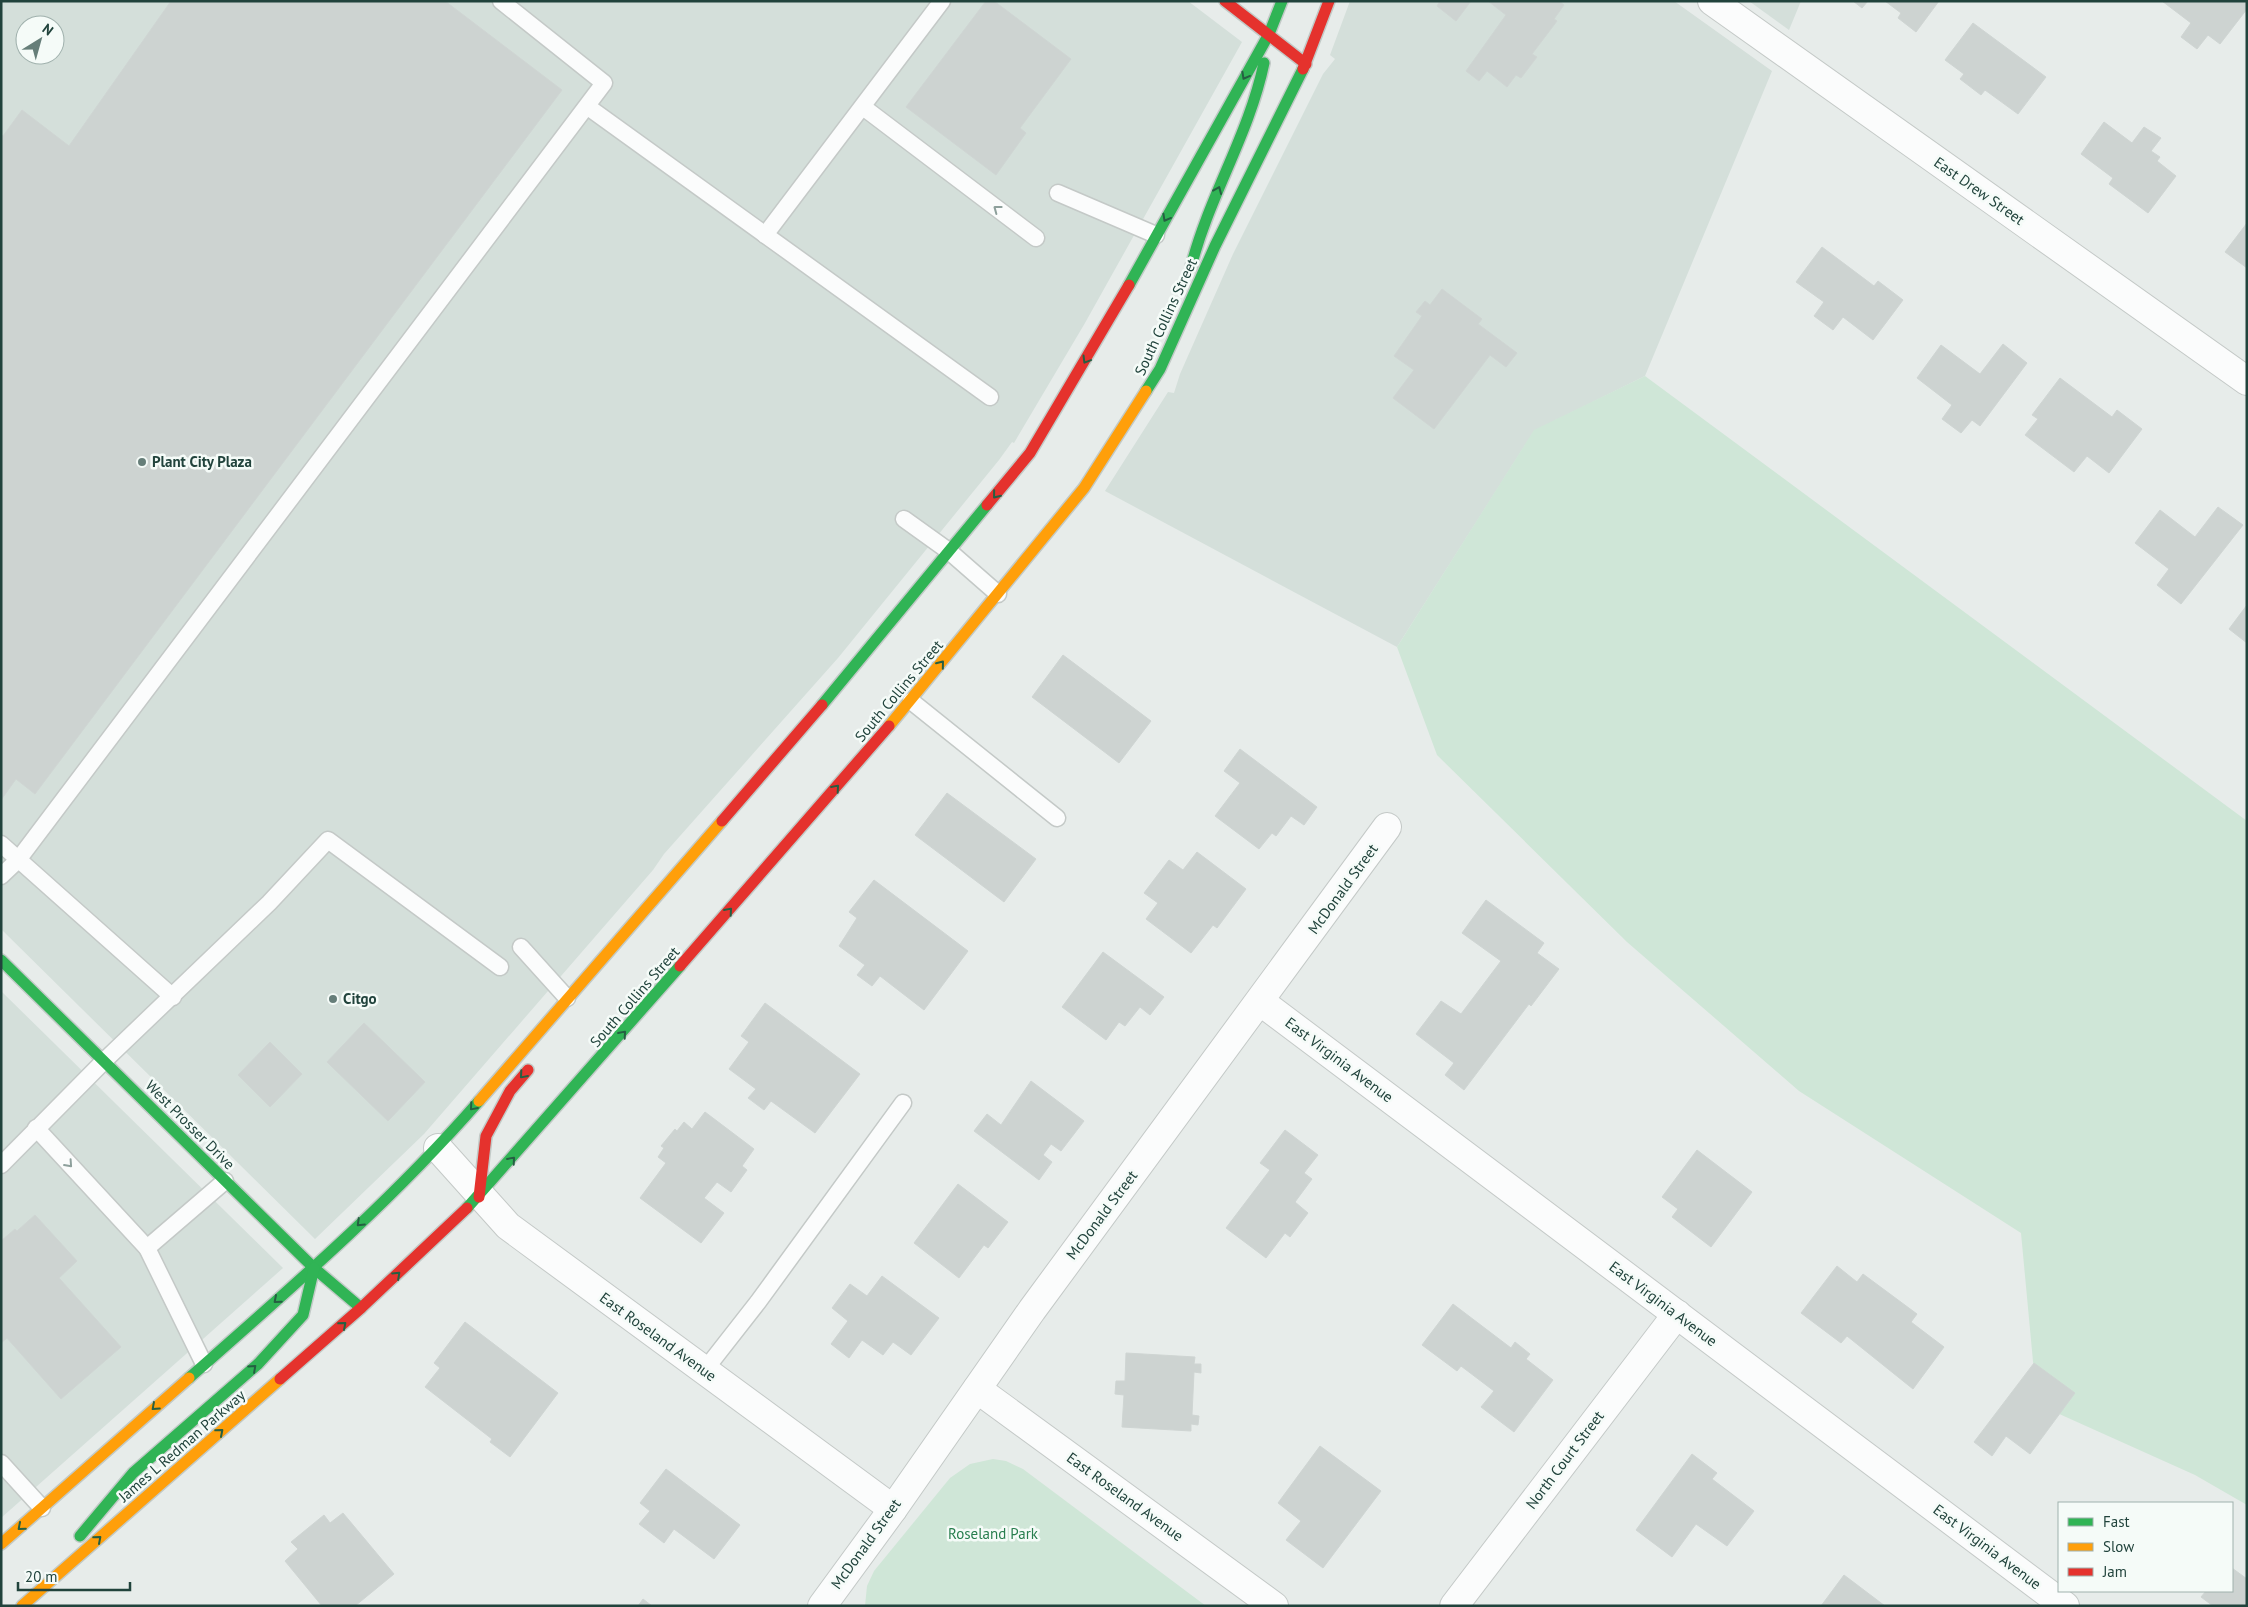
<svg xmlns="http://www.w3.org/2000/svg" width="2248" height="1607" font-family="'PT Sans',sans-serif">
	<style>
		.built { fill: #d4dfda; fill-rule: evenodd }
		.green { fill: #cfe6d7 }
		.building { fill: #cdd3d1; stroke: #cfd5d3 }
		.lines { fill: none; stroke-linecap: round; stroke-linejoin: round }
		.lane-casing { stroke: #c4c9c7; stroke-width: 19 }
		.street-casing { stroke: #c4c9c7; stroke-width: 30 }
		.fast-casing { stroke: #c2cac7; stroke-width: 14 }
		.slow-casing { stroke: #c2cac7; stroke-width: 14 }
		.jam-casing { stroke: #c2cac7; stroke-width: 14 }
		.lane { stroke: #fbfcfc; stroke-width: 16 }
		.street { stroke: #fbfcfc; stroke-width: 28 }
		.fast { stroke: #30b455; stroke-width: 11 }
		.slow { stroke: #ff9f0a; stroke-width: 11 }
		.jam { stroke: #e5322d; stroke-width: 11 }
		.oneway { stroke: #255f42 }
		.oneway2 { stroke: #8ea09c }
		.poi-dot { fill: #667e79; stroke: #f5fbf8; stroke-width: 2 }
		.labels { text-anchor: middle; stroke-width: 5; stroke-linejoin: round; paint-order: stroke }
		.street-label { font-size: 15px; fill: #21433c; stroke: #f5fbf8 }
		.poi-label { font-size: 15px; font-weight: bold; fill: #21433c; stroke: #f5fbf8; text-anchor: start }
		.park-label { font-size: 15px; fill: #277e4e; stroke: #f5fbf8 }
	</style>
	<rect width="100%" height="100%" fill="#e7ecea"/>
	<g class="built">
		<path d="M1,1H1188L1242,42L1085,323L1014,443L1012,442L999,460L838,658L664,854L653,870L424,1134L315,1239L1,929ZM25,25H55V55H25Z"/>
		<polygon points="1350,1 1674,1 1772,71 1645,376 1534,431 1397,647 1105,491 1168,392 1174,393 1180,374 1233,254 1323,74 1335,59 1330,55"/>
		<polygon points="1749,1 1801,1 1789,30"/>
		<polygon points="1,991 283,1268 1,1518"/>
	</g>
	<g class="green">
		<polygon points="1645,376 2247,821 2247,1505 2195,1475 2037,1404 2021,1233 1799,1091 1627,942 1437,755 1397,647 1534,430"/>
		<polygon points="993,1459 1006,1461 1023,1469 1206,1606 865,1606 867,1586 874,1571 950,1478 970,1464"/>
	</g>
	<g class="building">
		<polygon points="171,1 445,1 562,90 35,794 16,779 1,800 1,134 3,136 22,110 69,146"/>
		<polygon points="986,1 994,1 1071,59 1020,128 1026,133 996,175 906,107"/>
		<polygon points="1440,1 1471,1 1456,21 1437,6"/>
		<polygon points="1488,1 1559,1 1564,5 1554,19 1557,21 1532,54 1537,57 1521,78 1516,75 1507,87 1487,71 1479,81 1466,71 1506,15"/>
		<polygon points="1853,1 1868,1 1862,8"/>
		<polygon points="1885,1 1939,1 1916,32 1898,18 1901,13"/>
		<polygon points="2162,1 2247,1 2247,9 2220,44 2208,35 2197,49 2181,37 2191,23"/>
		<polygon points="1973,23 2046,77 2018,114 1985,90 1981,95 1960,79 1964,74 1945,60"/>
		<polygon points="2104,122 2132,143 2144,127 2161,138 2151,151 2160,157 2157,161 2176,176 2148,213 2109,184 2113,178 2081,154"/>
		<polygon points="2247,223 2247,268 2225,252"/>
		<polygon points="1822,247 1874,286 1878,281 1903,300 1873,340 1843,317 1833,330 1814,316 1824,302 1796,282"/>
		<polygon points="1442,289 1482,319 1478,324 1517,353 1506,367 1490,355 1434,429 1393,398 1414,370 1394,356 1422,316 1416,312 1425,301 1430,305"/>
		<polygon points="2003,344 2027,363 1980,426 1972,420 1961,433 1942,419 1952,405 1917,378 1941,345 1980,374"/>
		<polygon points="2060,378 2112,417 2117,410 2142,429 2109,473 2087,456 2074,472 2025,435 2038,419 2032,415"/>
		<polygon points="2218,507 2243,525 2181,604 2157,585 2169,569 2135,543 2160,510 2195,537"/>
		<polygon points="2247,605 2247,643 2229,629"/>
		<polygon points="1063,655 1151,721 1119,763 1032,697"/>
		<polygon points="1240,749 1317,807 1304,825 1291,816 1276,836 1272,833 1259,849 1215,816 1240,783 1224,771"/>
		<polygon points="947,793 1036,859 1004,902 915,835"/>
		<polygon points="1197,852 1246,889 1217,928 1213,925 1191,953 1146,919 1158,903 1144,893 1169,860 1183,870"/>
		<polygon points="874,880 968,951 924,1010 880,976 872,986 857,975 865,965 839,946 857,918 849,912"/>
		<polygon points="1486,900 1544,943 1537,953 1559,969 1531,1006 1529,1004 1464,1090 1445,1075 1454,1063 1416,1034 1441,1001 1461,1014 1501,961 1462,933"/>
		<polygon points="1103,952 1164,997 1150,1015 1140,1007 1125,1026 1119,1022 1106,1040 1062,1007"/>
		<polygon points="765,1003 860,1074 815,1133 771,1101 764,1110 748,1098 756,1089 729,1069 749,1042 741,1036"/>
		<polygon points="364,1023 425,1082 388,1121 327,1062"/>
		<polygon points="270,1042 302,1074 270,1107 238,1075"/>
		<polygon points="1031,1081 1084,1121 1061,1151 1051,1144 1043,1155 1052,1162 1039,1180 974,1131 987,1114 1001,1125"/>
		<polygon points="705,1112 754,1149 742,1166 747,1170 731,1192 717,1182 704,1198 724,1213 701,1243 640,1198 666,1163 658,1157 664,1148 661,1146 675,1129 677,1131 684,1122 692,1129"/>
		<polygon points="1285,1130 1318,1155 1304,1173 1312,1179 1295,1202 1308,1213 1290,1237 1285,1233 1266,1258 1226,1228 1270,1170 1260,1163"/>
		<polygon points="1697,1150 1752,1192 1711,1247 1672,1217 1678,1209 1662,1197"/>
		<polygon points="958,1184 1008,1222 988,1248 984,1245 959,1278 914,1243"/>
		<polygon points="35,1215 77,1261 59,1278 121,1347 61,1399 7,1338 1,1343 1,1241 15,1229 17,1231"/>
		<polygon points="1837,1266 1857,1282 1863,1274 1917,1314 1911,1322 1944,1347 1913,1389 1847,1336 1841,1343 1801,1313"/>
		<polygon points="882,1276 939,1318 911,1355 893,1342 883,1355 862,1340 849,1358 831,1344 848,1321 832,1308 850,1284 867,1296"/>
		<polygon points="1453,1304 1511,1348 1515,1342 1530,1354 1526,1359 1553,1380 1514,1432 1481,1407 1494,1391 1461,1366 1457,1371 1422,1345"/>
		<polygon points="465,1322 558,1393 510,1457 490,1442 492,1439 425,1387 440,1368 434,1363"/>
		<polygon points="1126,1353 1195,1357 1194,1364 1201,1364 1201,1373 1194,1372 1192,1415 1199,1416 1198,1425 1191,1424 1191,1431 1122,1427 1124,1395 1115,1394 1116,1381 1125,1381"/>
		<polygon points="2034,1363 2075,1393 2030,1454 2006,1436 1992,1456 1974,1442"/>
		<polygon points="1320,1446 1381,1491 1323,1568 1286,1540 1301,1521 1278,1503"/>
		<polygon points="1692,1454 1717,1473 1712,1479 1754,1511 1727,1546 1696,1524 1672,1557 1636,1530"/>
		<polygon points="666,1469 740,1525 714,1559 674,1529 664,1543 639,1524 650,1511 640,1503"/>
		<polygon points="343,1513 394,1574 355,1606 322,1606 285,1561 298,1549 291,1542 324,1515 330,1523"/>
		<polygon points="2232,1568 2247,1579 2247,1606 2213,1606 2201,1597 2206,1591 2232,1591"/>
		<polygon points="1844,1575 1885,1606 1821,1606"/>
		<polygon points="643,1599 652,1606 638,1606"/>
	</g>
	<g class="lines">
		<defs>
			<g id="lane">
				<polyline points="588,107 990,397"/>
				<polyline points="863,107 1036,238"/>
				<polyline points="1058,193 1156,235"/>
				<polyline points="765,235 942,1"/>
				<polyline points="904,519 950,552 998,594"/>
				<polyline points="911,701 1057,818"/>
				<polyline points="1,844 173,997"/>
				<polyline points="1,876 18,860 604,83 501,1"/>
				<polyline points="521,947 567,998"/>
				<polyline points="36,1128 147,1248 204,1364"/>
				<polyline points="1,1165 104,1061 269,903 328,840 500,967"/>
				<polyline points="147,1248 225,1181"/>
				<polyline points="704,1371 758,1302 903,1103"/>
				<polyline points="1,1463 42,1508"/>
			</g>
			<g id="street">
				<polyline points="1712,1 2247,381"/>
				<polyline points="1261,1002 2065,1606"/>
				<polyline points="438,1148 508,1226 893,1509"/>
				<polyline points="977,1389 1274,1606"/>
				<polyline points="822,1606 893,1509 1032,1310 1387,827"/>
				<polyline points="1454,1606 1677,1314"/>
			</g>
			<g id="fast">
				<path d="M1191,267C1209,196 1249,135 1264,63"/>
				<polyline points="1129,285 1269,34 1282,1"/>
				<polyline points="1146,391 1160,369 1215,246 1303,69"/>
				<polyline points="822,705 987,505"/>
				<polyline points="1,960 314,1268 361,1308"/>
				<polyline points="467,1208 680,966"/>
				<path d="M189,1378C290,1289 391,1202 479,1101"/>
				<polyline points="80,1536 133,1473 258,1364 303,1315 314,1268"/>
			</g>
			<g id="slow">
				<polyline points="889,726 1084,488 1146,391"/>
				<polyline points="479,1101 722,821"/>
				<polyline points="1,1544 189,1378"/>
				<polyline points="22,1606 280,1379"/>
			</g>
			<g id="jam">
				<polyline points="1225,1 1306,64"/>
				<polyline points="1303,69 1329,1"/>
				<polyline points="987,505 1030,453 1129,285"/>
				<polyline points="722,821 822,705"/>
				<polyline points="680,966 889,726"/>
				<polyline points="479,1197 486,1136 510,1091 528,1070"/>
				<polyline points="280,1379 361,1308 467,1208"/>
			</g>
		</defs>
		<use href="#lane" class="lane-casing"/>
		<use href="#street" class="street-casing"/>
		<use href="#fast" class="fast-casing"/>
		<use href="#slow" class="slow-casing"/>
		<use href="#jam" class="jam-casing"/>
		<use href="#lane" class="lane"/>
		<use href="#street" class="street"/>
		<use href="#fast" class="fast"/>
		<use href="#slow" class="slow"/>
		<use href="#jam" class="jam"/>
	</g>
	<defs><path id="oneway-chevron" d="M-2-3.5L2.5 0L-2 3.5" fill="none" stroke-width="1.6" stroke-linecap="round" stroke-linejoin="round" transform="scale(1.25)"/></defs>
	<g class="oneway">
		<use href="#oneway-chevron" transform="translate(1245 76) rotate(119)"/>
		<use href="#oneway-chevron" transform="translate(1218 190) rotate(-67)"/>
		<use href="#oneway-chevron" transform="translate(1166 218) rotate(119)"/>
		<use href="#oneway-chevron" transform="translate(1086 360) rotate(121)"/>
		<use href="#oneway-chevron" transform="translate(996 495) rotate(129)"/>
		<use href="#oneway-chevron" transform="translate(941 664) rotate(-51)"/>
		<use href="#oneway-chevron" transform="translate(836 788) rotate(-49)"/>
		<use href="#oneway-chevron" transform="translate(729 911) rotate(-49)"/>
		<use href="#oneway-chevron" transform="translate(623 1034) rotate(-49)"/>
		<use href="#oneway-chevron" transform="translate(523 1075) rotate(131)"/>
		<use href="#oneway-chevron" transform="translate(473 1107) rotate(131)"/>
		<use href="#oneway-chevron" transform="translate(512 1160) rotate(-49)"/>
		<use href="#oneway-chevron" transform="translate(360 1223) rotate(136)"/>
		<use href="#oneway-chevron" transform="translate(397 1275) rotate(-43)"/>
		<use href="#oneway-chevron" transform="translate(277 1300) rotate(139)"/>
		<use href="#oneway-chevron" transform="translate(343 1325) rotate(-41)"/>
		<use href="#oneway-chevron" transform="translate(253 1368) rotate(-42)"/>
		<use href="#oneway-chevron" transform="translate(155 1407) rotate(138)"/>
		<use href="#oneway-chevron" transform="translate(220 1432) rotate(-41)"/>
		<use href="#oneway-chevron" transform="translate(21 1527) rotate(139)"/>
		<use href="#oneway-chevron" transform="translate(98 1539) rotate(-41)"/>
	</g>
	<g class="oneway2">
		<use href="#oneway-chevron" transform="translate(997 209) rotate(-143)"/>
		<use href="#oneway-chevron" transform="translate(69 1164) rotate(48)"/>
	</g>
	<g class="poi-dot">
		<circle cx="142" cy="462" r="5"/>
		<circle cx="333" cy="999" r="5"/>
	</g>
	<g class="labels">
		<g class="street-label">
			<text transform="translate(1979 191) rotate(35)" y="5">East Drew Street</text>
			<text transform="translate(1166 317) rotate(-65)" y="5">South Collins Street</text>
			<text transform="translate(899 691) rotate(-50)" y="5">South Collins Street</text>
			<text transform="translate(1343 889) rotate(-54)" y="5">McDonald Street</text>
			<text transform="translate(635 997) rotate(-49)" y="5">South Collins Street</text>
			<text transform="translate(1339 1060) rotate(37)" y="5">East Virginia Avenue</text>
			<text transform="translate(190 1125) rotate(45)" y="5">West Prosser Drive</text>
			<text transform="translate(1102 1215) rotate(-53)" y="5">McDonald Street</text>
			<text transform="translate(1663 1304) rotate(37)" y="5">East Virginia Avenue</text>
			<text transform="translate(658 1337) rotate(36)" y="5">East Roseland Avenue</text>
			<text transform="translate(182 1446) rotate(-41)" y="5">James L Redman Parkway</text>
			<text transform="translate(1565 1460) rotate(-53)" y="5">North Court Street</text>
			<text transform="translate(1125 1497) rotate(36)" y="5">East Roseland Avenue</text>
			<text transform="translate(866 1544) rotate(-54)" y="5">McDonald Street</text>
			<text transform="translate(1987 1547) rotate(37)" y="5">East Virginia Avenue</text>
		</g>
		<g class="poi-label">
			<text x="152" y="467">Plant City Plaza</text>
			<text x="343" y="1004">Citgo</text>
		</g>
		<g class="park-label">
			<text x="993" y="1539">Roseland Park</text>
		</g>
	</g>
	<rect width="2248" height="1607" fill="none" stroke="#21433c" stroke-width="5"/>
	<rect x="2058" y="1502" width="175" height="90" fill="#f5fbf8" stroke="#a0b1ad"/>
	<rect x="2068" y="1518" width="25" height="8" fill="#30b455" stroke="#a0b1ad"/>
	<text x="2103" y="1527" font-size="15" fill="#21433c">Fast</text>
	<rect x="2068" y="1543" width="25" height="8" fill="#ff9f0a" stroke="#a0b1ad"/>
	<text x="2103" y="1552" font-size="15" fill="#21433c">Slow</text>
	<rect x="2068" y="1568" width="25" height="8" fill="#e5322d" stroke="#a0b1ad"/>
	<text x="2103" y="1577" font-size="15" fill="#21433c">Jam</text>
	<g transform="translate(40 40) rotate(37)"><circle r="24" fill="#f5fbf8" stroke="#a0b1ad"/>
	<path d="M0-4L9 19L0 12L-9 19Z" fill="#667e79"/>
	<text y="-8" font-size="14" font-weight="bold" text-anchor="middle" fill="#21433c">N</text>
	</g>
	<path d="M18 1582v8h112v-8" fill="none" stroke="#21433c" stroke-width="2.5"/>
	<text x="25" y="1582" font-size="15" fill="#21433c" stroke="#f5fbf8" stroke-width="4" paint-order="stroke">20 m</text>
</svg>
